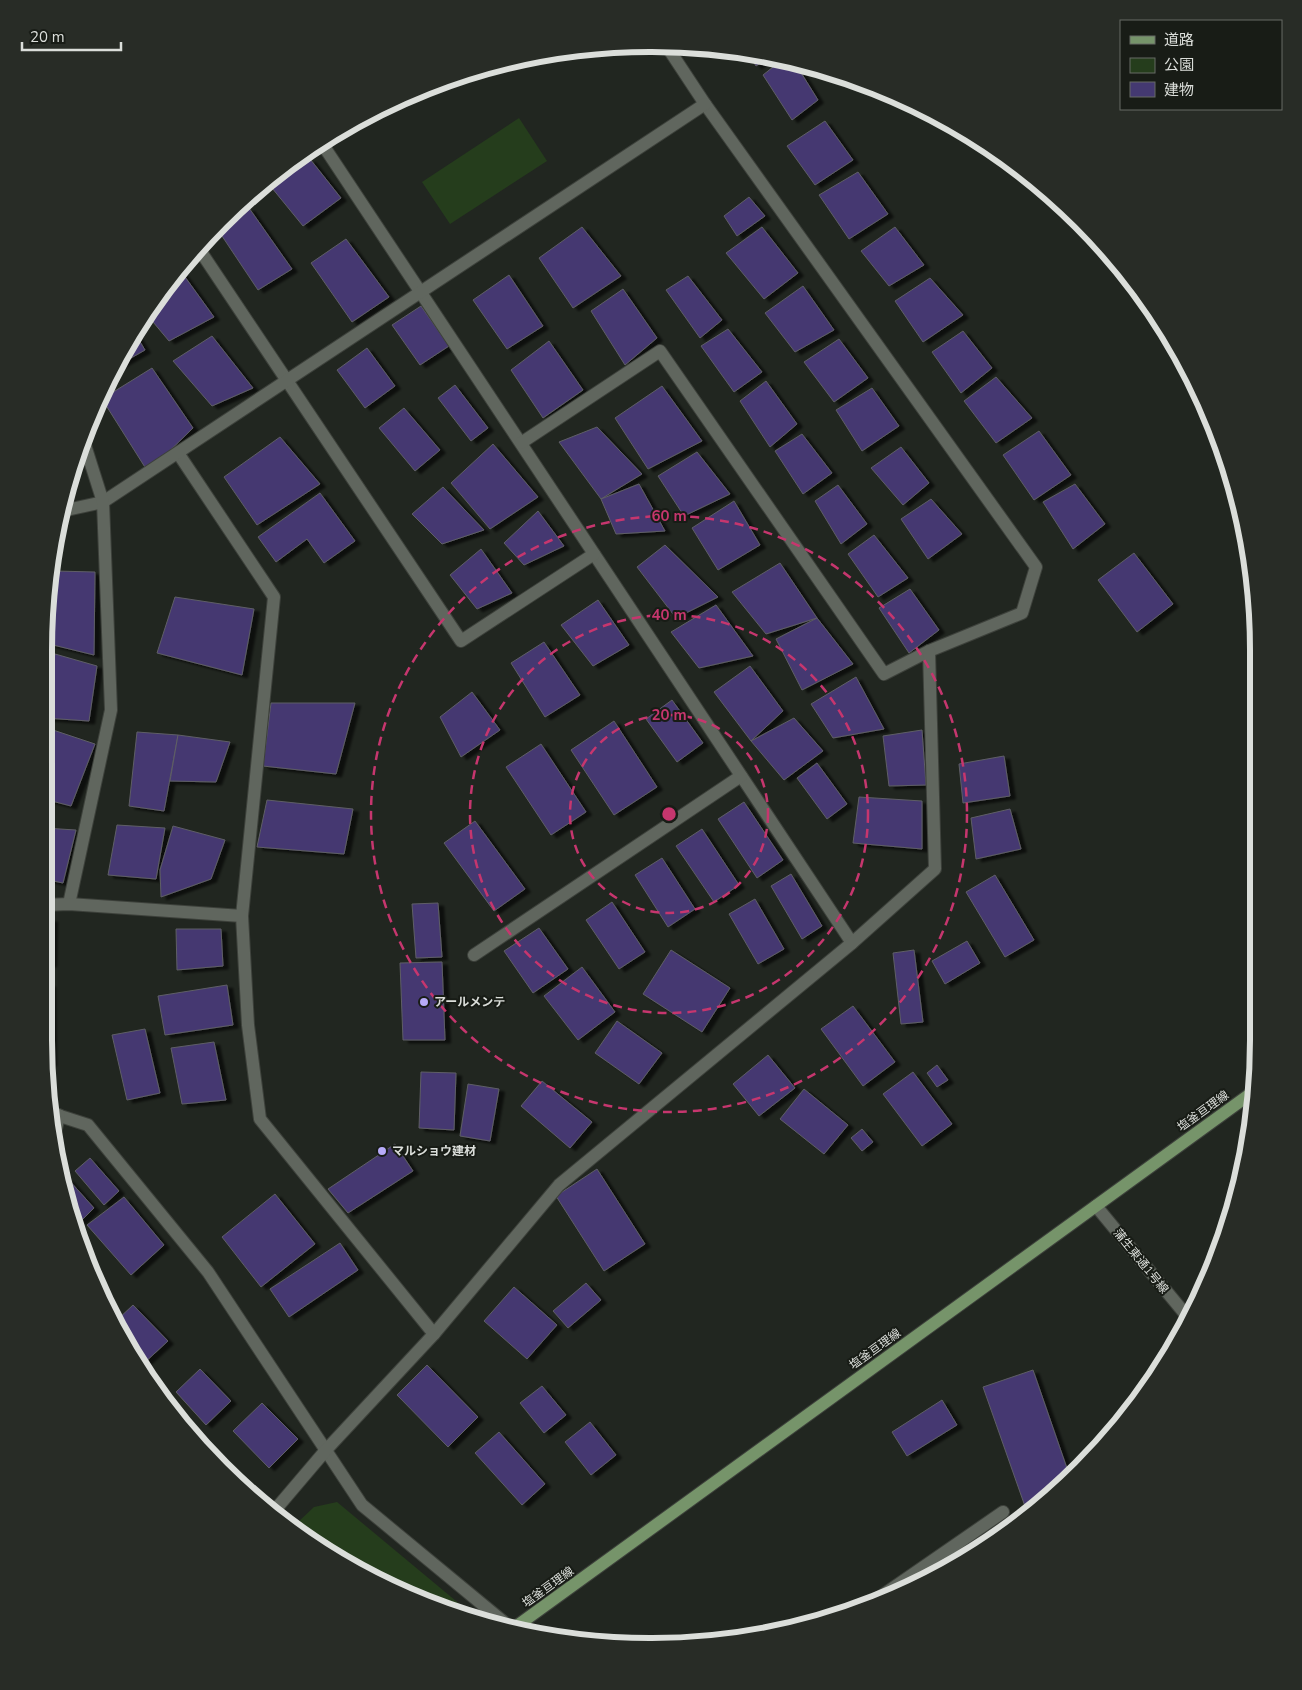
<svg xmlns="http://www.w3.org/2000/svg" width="1302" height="1690" font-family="'Nunito Sans','Noto Sans JP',sans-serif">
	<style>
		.green { fill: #253d1c }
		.building { fill: #443971; stroke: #5f5e66; filter: url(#shadow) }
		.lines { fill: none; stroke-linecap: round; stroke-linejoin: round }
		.minor-casing { stroke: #3d413b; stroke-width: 14 }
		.tertiary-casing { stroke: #3d413b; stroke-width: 14 }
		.primary-casing { stroke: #3d413b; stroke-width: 14 }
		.minor { stroke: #60665e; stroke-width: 12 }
		.tertiary { stroke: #60665e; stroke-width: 12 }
		.primary { stroke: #76946a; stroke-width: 12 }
		.ring { fill: none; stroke: #c6366e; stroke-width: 2.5; stroke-dasharray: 9 6 }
		.poi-dot { fill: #b7abf8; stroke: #181c16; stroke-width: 2 }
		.labels { text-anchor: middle; stroke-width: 4; stroke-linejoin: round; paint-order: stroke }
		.poi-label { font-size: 12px; font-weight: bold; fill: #dbdeda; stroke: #181c16; text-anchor: start }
		.street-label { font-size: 12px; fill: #dbdeda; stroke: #181c16 }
		.rim { fill: none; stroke: #dbdeda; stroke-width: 6 }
		.centre { fill: #c6366e; stroke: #181c16; stroke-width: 2.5 }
		.ring-label { font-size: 15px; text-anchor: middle; font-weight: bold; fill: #c6366e; stroke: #181c16; stroke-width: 4; stroke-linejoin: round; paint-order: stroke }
	</style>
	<defs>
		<filter id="shadow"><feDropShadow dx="5.5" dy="3" stdDeviation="1" flood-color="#0009"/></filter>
	</defs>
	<rect width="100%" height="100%" fill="#212620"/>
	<g class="green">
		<polygon points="519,118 547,161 450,224 422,182"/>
		<polygon points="337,1502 474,1616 348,1565 295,1525 314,1507"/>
	</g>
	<g class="building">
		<polygon points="748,53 770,55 771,56 756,66"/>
		<polygon points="783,59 795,63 818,100 792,120 763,75"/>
		<polygon points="825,121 853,160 815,185 787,146"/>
		<polygon points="310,159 341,198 303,226 272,188"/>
		<polygon points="858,172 888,214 849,239 819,195"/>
		<polygon points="749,197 765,216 737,236 724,216"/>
		<polygon points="249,208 292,269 258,290 218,230"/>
		<polygon points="582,227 621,276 573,308 539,258"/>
		<polygon points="762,227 798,273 764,299 726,253"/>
		<polygon points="895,227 924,265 889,286 861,251"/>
		<polygon points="346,239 389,297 352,322 311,263"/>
		<polygon points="180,270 214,317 169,341 148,316 169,282"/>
		<polygon points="509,275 543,326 507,349 473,300"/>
		<polygon points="688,276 722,320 700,338 666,290"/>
		<polygon points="930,278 963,315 923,342 895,301"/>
		<polygon points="803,286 834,330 795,352 765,313"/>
		<polygon points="623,289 657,338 625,365 591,311"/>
		<polygon points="421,306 449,346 420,365 392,325"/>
		<polygon points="728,329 762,372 734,392 701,346"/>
		<polygon points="963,331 992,368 961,393 932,352"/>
		<polygon points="136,335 145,350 117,366"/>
		<polygon points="212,336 253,388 212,406 173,361"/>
		<polygon points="839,339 868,378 834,402 804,362"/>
		<polygon points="549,341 583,390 543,418 511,370"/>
		<polygon points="367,348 395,386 365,408 337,370"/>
		<polygon points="152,368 193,428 148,472 102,399"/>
		<polygon points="996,377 1032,418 996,443 964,401"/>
		<polygon points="766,381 797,424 770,447 740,401"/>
		<polygon points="455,385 488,428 471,441 438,398"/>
		<polygon points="662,386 702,441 648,469 615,418"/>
		<polygon points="872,388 899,426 862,451 836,410"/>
		<polygon points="404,408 440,450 415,471 379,428"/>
		<polygon points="597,427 642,474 601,499 559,442"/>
		<polygon points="1039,431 1071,475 1034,500 1003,455"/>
		<polygon points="802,434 832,473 803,494 775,451"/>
		<polygon points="280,437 320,484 257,525 224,477"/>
		<polygon points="493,444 538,497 490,529 451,483"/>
		<polygon points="901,447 929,483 903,505 871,468"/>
		<polygon points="697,452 730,494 684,516 658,476"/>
		<polygon points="639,484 665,531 616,534 601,499"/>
		<polygon points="1075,484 1105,524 1073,549 1043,502"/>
		<polygon points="838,485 867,524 841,544 815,501"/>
		<polygon points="443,487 484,530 442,544 412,514"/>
		<polygon points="320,493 355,541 324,563 307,539 276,562 258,537"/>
		<polygon points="931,499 962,534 928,559 901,519"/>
		<polygon points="734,501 760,545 718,570 692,528"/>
		<polygon points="538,511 564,546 524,565 504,543"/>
		<polygon points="874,535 908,578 878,597 848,554"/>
		<polygon points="665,545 718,597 676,618 637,567"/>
		<polygon points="481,549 512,593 477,609 450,575"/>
		<polygon points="1134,553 1173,604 1137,632 1098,580"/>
		<polygon points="780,563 817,618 766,634 732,592"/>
		<polygon points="55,571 95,572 94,655 45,643 45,627"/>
		<polygon points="910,589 939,630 909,653 879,608"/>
		<polygon points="175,597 254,609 242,675 157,653"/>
		<polygon points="598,600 629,645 593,666 561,625"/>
		<polygon points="716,605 753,656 699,668 671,632"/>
		<polygon points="817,618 853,664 802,690 776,639"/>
		<polygon points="544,642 580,695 545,717 511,663"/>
		<polygon points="55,654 97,666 89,721 45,718 45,701"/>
		<polygon points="750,666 783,711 751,741 714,692"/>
		<polygon points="856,677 884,729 833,738 811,704"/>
		<polygon points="472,692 500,730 461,757 440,717"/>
		<polygon points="672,700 703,743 677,762 646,719"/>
		<polygon points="271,703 355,703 336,774 263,766"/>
		<polygon points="794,718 823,751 784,780 751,741"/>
		<polygon points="614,721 657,787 614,815 571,750"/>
		<polygon points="53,730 95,744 71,806 44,799 45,756"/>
		<polygon points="922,730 926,785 889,786 883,736"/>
		<polygon points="137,732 178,735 164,811 129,806"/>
		<polygon points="178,735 230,742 216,782 170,781"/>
		<polygon points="541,744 586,812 551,835 506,767"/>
		<polygon points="1004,756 1010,796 963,803 959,764"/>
		<polygon points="817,763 847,804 827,819 797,778"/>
		<polygon points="859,797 922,801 922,849 853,843"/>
		<polygon points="267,800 353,809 344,854 257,847"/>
		<polygon points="744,802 783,860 757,878 718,819"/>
		<polygon points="1010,809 1021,849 976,859 971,818"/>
		<polygon points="475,821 525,889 494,911 444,843"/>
		<polygon points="117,825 165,828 156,879 108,875"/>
		<polygon points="173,826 225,840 211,879 161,897 160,870"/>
		<polygon points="44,828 76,830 63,883 44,879"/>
		<polygon points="702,829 739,885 714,902 676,846"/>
		<polygon points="662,858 695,909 668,927 635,875"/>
		<polygon points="791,874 822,926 802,939 771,886"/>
		<polygon points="995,875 1034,940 1005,957 966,892"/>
		<polygon points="755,899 784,949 758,964 729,914"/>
		<polygon points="612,902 645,952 619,969 586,920"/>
		<polygon points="438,903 442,957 416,958 412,904"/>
		<polygon points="44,919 52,919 51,964 44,964"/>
		<polygon points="539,928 568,969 533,993 504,951"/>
		<polygon points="176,929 221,929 223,966 177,970"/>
		<polygon points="967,941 980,963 945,984 932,961"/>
		<polygon points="671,950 730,988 702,1032 643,994"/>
		<polygon points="914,950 923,1022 901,1024 893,953"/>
		<polygon points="442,962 445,1040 403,1040 400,963"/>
		<polygon points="582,967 615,1012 578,1040 544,996"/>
		<polygon points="44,984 50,984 51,1063 47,1063 44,1039"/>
		<polygon points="227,985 233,1025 165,1035 158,996"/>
		<polygon points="853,1006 895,1062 863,1086 821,1029"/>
		<polygon points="617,1021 662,1053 639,1084 595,1053"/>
		<polygon points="145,1029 160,1093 127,1100 112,1035"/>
		<polygon points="214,1042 226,1100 182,1104 171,1048"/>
		<polygon points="768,1055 795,1088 759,1116 733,1084"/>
		<polygon points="937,1065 948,1080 937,1087 927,1073"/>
		<polygon points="421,1072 456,1073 454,1130 419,1128"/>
		<polygon points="913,1072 952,1124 922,1146 883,1094"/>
		<polygon points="542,1081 592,1122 570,1148 521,1106"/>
		<polygon points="468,1084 499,1089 490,1141 460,1136"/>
		<polygon points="804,1089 848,1125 824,1154 780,1119"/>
		<polygon points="862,1129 873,1142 862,1151 851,1138"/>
		<polygon points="395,1144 413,1171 348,1213 328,1189"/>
		<polygon points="90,1158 119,1191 104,1205 75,1171"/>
		<polygon points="597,1169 645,1244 604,1271 556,1196"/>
		<polygon points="68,1179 94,1208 80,1222 71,1211 65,1196 63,1183"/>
		<polygon points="275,1194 315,1244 261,1287 222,1237"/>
		<polygon points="124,1197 164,1245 131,1275 87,1225"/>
		<polygon points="340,1243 358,1270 289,1317 270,1289"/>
		<polygon points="586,1283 601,1300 568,1328 553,1311"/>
		<polygon points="514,1287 557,1325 527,1359 484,1321"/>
		<polygon points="133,1305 168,1341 142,1365 125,1343 116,1321"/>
		<polygon points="427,1365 478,1417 448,1447 397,1395"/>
		<polygon points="200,1369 231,1401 206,1425 176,1392"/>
		<polygon points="1033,1370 1070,1477 1027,1512 983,1387"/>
		<polygon points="542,1386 566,1415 544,1433 520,1403"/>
		<polygon points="942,1400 957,1425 907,1456 892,1432"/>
		<polygon points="262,1403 298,1439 269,1468 233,1431"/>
		<polygon points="590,1422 616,1455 591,1475 565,1442"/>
		<polygon points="499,1432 545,1484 522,1505 475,1453"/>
	</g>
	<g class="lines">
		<defs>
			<g id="minor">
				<polyline points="321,142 852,943"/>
				<polyline points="199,249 461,641 594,554"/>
				<polyline points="521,443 660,351 884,674 929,651 1022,613 1036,567 705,104 666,45"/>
				<polyline points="178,453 274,597 242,916"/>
				<polyline points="62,511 103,502 705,104"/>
				<polyline points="69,904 111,710 103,502 84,442"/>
				<polyline points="44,905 69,904 242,916 248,1025 260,1119 434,1334"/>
				<polyline points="474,955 741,776"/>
				<polyline points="54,1114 88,1125 208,1272 362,1505 511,1628"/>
				<polyline points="56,1129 59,1115"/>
				<polyline points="275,1510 326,1450 434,1334 559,1185 852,943 935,869 929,651"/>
				<polyline points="867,1606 1003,1512"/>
			</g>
			<polyline id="tertiary" points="1096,1206 1186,1315"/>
			<polyline id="primary" points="514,1628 1253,1092"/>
		</defs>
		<use href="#minor" class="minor-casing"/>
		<use href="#tertiary" class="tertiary-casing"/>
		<use href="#primary" class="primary-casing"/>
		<use href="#minor" class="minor"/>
		<use href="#tertiary" class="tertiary"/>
		<use href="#primary" class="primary"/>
	</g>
	<g class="ring">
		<circle cx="669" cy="814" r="99"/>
		<circle cx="669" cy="814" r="199"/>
		<circle cx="669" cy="814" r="298"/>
	</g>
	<g class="poi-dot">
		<circle cx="424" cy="1002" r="5"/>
		<circle cx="382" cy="1151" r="5"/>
	</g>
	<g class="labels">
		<g class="poi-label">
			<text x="434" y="1006">アールメンテ</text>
			<text x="392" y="1155">マルショウ建材</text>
		</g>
		<g class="street-label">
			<text transform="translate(1203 1111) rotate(-36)" y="4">塩釜亘理線</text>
			<text transform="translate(1141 1261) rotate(51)" y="4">蒲生東通1号線</text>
			<text transform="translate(875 1349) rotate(-36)" y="4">塩釜亘理線</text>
			<text transform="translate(548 1587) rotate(-36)" y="4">塩釜亘理線</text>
		</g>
	</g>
	<path d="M0 0H1302V1690H0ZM650 52H652A598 598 0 0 1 1250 650V1040A598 598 0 0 1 652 1638H650A598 598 0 0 1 52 1040V650A598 598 0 0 1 650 52Z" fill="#282c26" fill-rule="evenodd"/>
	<path class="rim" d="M650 52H652A598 598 0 0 1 1250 650V1040A598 598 0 0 1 652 1638H650A598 598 0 0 1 52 1040V650A598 598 0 0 1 650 52Z"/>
	<circle cx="669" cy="814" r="8" class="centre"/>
	<g class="ring-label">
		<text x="669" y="521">60 m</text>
		<text x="669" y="620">40 m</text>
		<text x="669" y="720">20 m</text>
	</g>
	<rect x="1120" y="20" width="162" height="90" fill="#181c16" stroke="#666a64"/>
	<rect x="1130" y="36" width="25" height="8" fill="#76946a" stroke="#666a64"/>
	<text x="1164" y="45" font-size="15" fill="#dbdeda">道路</text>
	<rect x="1130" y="58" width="25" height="15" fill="#253d1c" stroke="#666a64"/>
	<text x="1164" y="70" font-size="15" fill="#dbdeda">公園</text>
	<rect x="1130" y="82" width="25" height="15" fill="#443971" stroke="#666a64"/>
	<text x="1164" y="95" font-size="15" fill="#dbdeda">建物</text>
	<path d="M22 42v8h99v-8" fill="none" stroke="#dbdeda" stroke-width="2.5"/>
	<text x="30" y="42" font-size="15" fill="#dbdeda" stroke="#181c16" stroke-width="4" paint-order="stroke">20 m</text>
</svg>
